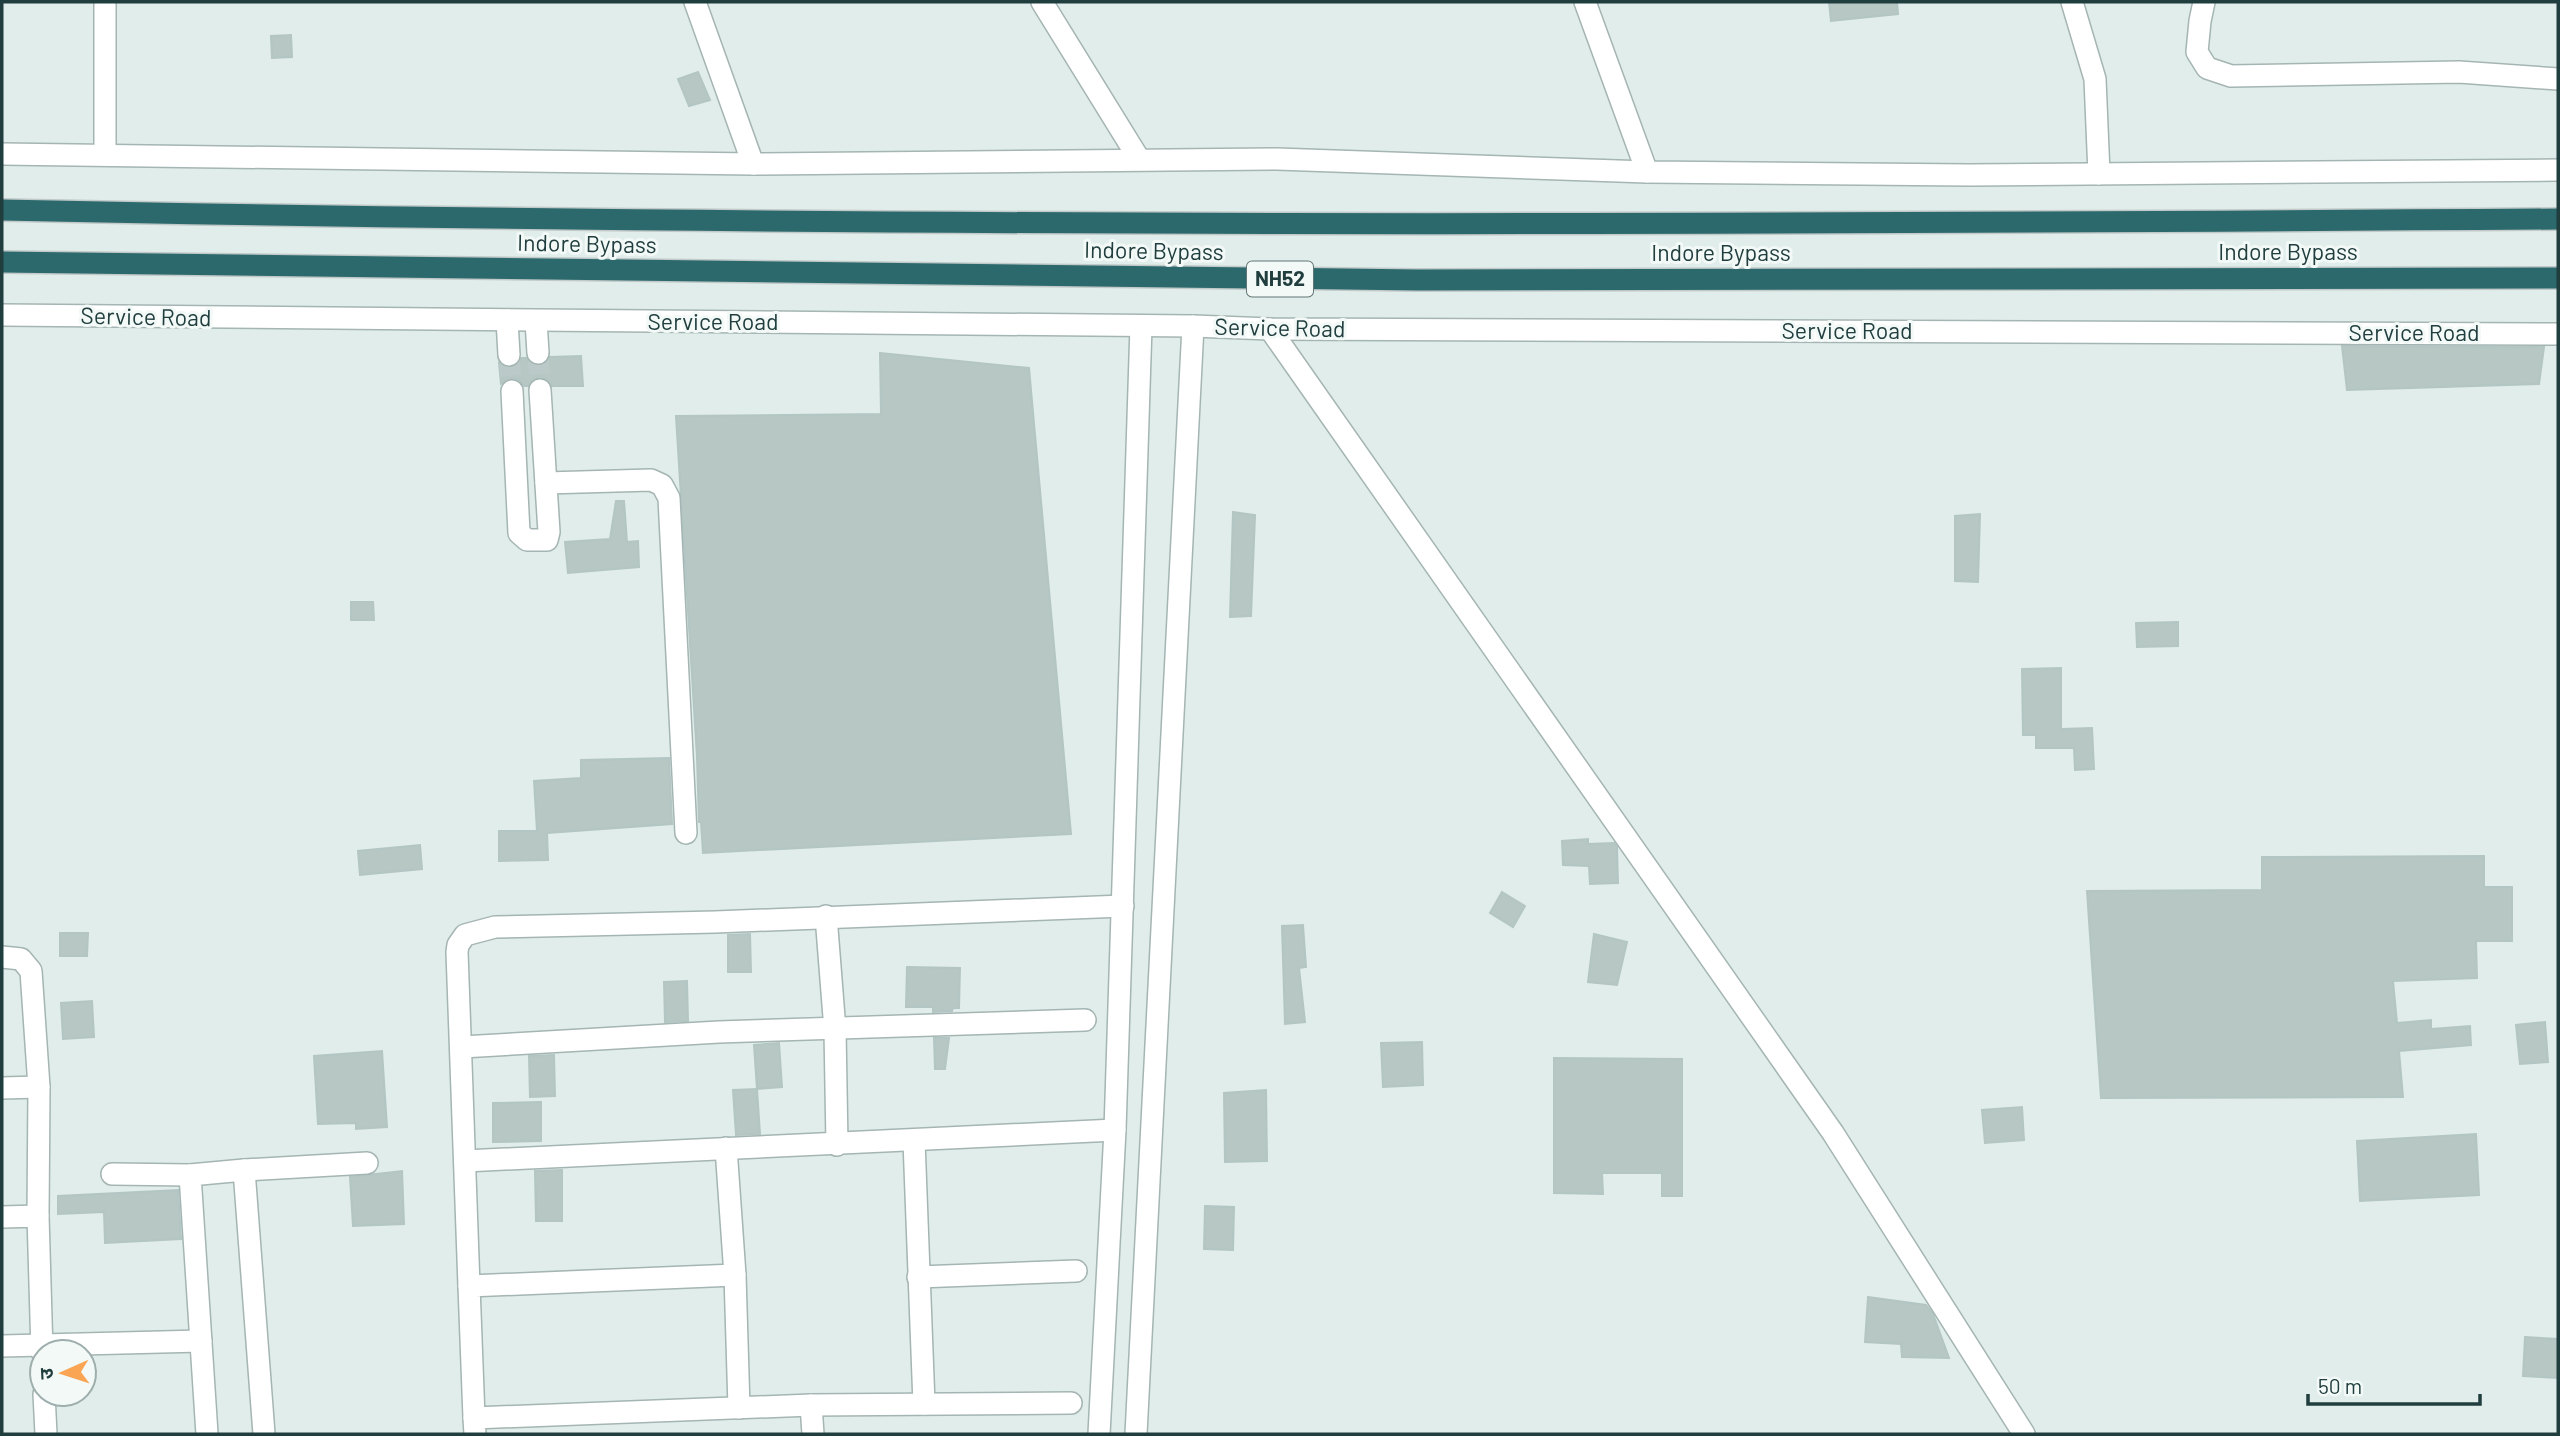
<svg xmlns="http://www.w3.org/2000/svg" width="2560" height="1436" font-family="Barlow,'Noto Sans Devanagari',sans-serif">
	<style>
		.building { fill: #b6c7c4; stroke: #b3c6c3; stroke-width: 2 }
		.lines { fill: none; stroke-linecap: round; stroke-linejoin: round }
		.minor-tunnel { stroke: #bbcac8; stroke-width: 21; stroke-dasharray: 21 10; stroke-linecap: butt }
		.minor-casing { stroke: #a4b5b3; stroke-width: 24 }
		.highway-casing { stroke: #c1c9c9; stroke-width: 24 }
		.minor { stroke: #fff; stroke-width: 21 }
		.highway { stroke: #2b696c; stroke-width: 21 }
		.labels { text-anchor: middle; stroke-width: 6; stroke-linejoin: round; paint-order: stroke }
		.shield { fill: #f2f9f7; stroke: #607676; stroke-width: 2 }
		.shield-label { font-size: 21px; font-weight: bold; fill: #213e3e }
		.street-label { font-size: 23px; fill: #213e3e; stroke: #f2f9f7 }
	</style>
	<rect width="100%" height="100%" fill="#e1edea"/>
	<g class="building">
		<polygon points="1829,2 1897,2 1898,14 1831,21"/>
		<polygon points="291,35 292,57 272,58 271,36"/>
		<polygon points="698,72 710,100 689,106 678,79"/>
		<polygon points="2342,346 2544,347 2539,384 2347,390"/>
		<polygon points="880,353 1029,368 1071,834 703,853 701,822 699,822 697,757 676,416 881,414"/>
		<polygon points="581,356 583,386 552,386 546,379 540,377 532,380 528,386 524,386 519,380 512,378 501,384 499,363 510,368 517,366 521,358 526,358 532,364 539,366 546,363 550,357"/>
		<polygon points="616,501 624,501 627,542 638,541 639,567 568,573 565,542 610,539"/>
		<polygon points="1233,512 1255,515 1251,616 1230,617"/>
		<polygon points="1980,514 1978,582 1955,581 1955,516"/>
		<polygon points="351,602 373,602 374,620 351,620"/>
		<polygon points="2178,622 2178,646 2137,647 2136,623"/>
		<polygon points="2061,668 2061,729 2092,728 2094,769 2075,770 2074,748 2036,748 2036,735 2023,735 2022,669"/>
		<polygon points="669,758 672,824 547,833 548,860 499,861 499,831 537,831 534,781 581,778 581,760"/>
		<polygon points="1588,839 1588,844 1614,843 1617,847 1618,883 1590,884 1589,866 1563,865 1562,841"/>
		<polygon points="420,845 422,869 360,875 358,851"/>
		<polygon points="2484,856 2484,887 2512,887 2512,941 2476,941 2477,978 2393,981 2397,1023 2431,1020 2431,1029 2470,1026 2471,1045 2399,1051 2403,1097 2101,1098 2087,891 2262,890 2262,857"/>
		<polygon points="1502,892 1525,906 1513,927 1490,913"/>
		<polygon points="1303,925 1306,967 1299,968 1305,1022 1285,1024 1282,926"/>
		<polygon points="60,933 88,933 87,956 60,956"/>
		<polygon points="750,934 751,972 728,972 728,935"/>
		<polygon points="1594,934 1627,942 1617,985 1588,982"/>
		<polygon points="907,967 960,968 959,1008 953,1008 952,1011 933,1012 933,1007 906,1007"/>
		<polygon points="687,981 688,1021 665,1022 664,982"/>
		<polygon points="92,1001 94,1037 63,1039 61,1003"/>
		<polygon points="2545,1022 2548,1062 2520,1064 2516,1025"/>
		<polygon points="934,1038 949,1038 945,1069 935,1069"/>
		<polygon points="1422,1042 1423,1085 1383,1087 1381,1043"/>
		<polygon points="779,1043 782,1087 757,1089 754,1045"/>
		<polygon points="382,1051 387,1127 356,1129 356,1123 318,1124 314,1056"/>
		<polygon points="554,1055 555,1096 530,1097 529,1056"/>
		<polygon points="1554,1058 1682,1059 1682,1196 1662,1196 1662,1173 1602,1173 1603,1194 1554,1193"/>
		<polygon points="757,1089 760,1134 736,1135 733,1090"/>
		<polygon points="1266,1090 1267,1161 1225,1162 1224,1093"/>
		<polygon points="541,1102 541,1141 493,1142 493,1103"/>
		<polygon points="2022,1107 2024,1140 1985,1143 1982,1110"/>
		<polygon points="2476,1134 2479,1195 2360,1201 2357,1141"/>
		<polygon points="562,1170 562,1221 536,1221 535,1171"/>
		<polygon points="402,1171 404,1224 353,1226 350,1177"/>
		<polygon points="178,1190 181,1239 105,1243 104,1212 58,1214 58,1196"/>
		<polygon points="1205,1206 1234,1207 1233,1250 1204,1249"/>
		<polygon points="1868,1297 1926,1305 1933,1314 1949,1358 1902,1357 1901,1344 1865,1342"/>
		<polygon points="2525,1337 2558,1339 2558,1378 2523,1376"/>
	</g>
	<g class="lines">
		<g class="minor-tunnel">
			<polyline points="538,353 540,390"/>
			<polyline points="509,355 512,391"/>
		</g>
		<defs>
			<g id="minor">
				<polyline points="105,2 105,155"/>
				<polyline points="695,2 753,164"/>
				<polyline points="1042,2 1139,159"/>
				<polyline points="1585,2 1647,172"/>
				<polyline points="2072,2 2095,79 2099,174"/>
				<polyline points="2204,2 2200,21 2197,52 2207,68 2231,76 2459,72 2558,79"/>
				<polyline points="2,154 753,164 1277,159 1647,172 1969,175 2558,170"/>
				<polyline points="2,315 1193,326 1270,329 2558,334"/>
				<polyline points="507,320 509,355"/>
				<polyline points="536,321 538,353"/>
				<polyline points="1270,329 1833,1133 2024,1434"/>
				<polyline points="512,391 519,533 527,540 547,540 549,532 540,390"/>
				<polyline points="546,483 651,480 662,485 669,498 686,833"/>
				<polyline points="826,916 835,1030 837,1145"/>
				<polyline points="2,957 21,959 31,971 39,1087 38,1216"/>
				<polyline points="462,1047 719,1032 1085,1020"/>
				<polyline points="2,1088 39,1087"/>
				<polyline points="914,1141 924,1404"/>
				<polyline points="726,1148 735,1275 739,1408"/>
				<polyline points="465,1161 1115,1130"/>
				<polyline points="244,1170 367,1163"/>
				<polyline points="112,1174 190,1175"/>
				<polyline points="2,1217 38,1216 42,1352"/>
				<polyline points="918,1277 1076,1271"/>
				<polyline points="469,1286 457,952 458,945 465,935 495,927 715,922 1123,906"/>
				<polyline points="2,1346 201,1341"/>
				<polyline points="44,1394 46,1434"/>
				<polyline points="811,1405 813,1434"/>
				<polyline points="474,1418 469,1286 735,1275"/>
				<polyline points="207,1434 190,1175 244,1170 264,1434"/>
				<polyline points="475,1434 474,1418 811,1405 1071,1403"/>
				<polyline points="1099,1434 1115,1130 1141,326"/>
				<polyline points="1136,1434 1193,326"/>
			</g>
			<g id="highway">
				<path d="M2,210C854,228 1706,225 2558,219"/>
				<polyline points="2,262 1418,280 2558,278"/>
			</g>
		</defs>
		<use href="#minor" class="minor-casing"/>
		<use href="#highway" class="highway-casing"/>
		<use href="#minor" class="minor"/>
		<use href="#highway" class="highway"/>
	</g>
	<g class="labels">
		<rect class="shield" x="1247" y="261.5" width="66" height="35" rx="5"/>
		<g class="shield-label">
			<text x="1280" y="286">NH52</text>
		</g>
		<g class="street-label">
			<text transform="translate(587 244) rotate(1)" y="8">Indore Bypass</text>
			<text transform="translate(1154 251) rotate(1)" y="8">Indore Bypass</text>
			<text x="2288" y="260">Indore Bypass</text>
			<text x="1721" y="261">Indore Bypass</text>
			<text transform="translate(146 317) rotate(1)" y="8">Service Road</text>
			<text x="713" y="330">Service Road</text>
			<text transform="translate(1280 328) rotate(1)" y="8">Service Road</text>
			<text x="1847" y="339">Service Road</text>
			<text x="2414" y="341">Service Road</text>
		</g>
	</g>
	<rect width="2560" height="1436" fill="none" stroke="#213e3e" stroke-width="7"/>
	<g transform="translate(63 1373) rotate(267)"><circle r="33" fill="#f2f9f7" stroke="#9eaead" stroke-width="2"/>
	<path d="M0-5L12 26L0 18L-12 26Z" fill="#f9a553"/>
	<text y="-10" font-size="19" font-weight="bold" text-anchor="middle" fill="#213e3e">उ</text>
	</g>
	<path d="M2308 1394v10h172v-10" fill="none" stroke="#213e3e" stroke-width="3.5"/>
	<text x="2318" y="1394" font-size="21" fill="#213e3e" stroke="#f2f9f7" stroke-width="5" paint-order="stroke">50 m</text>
</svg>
